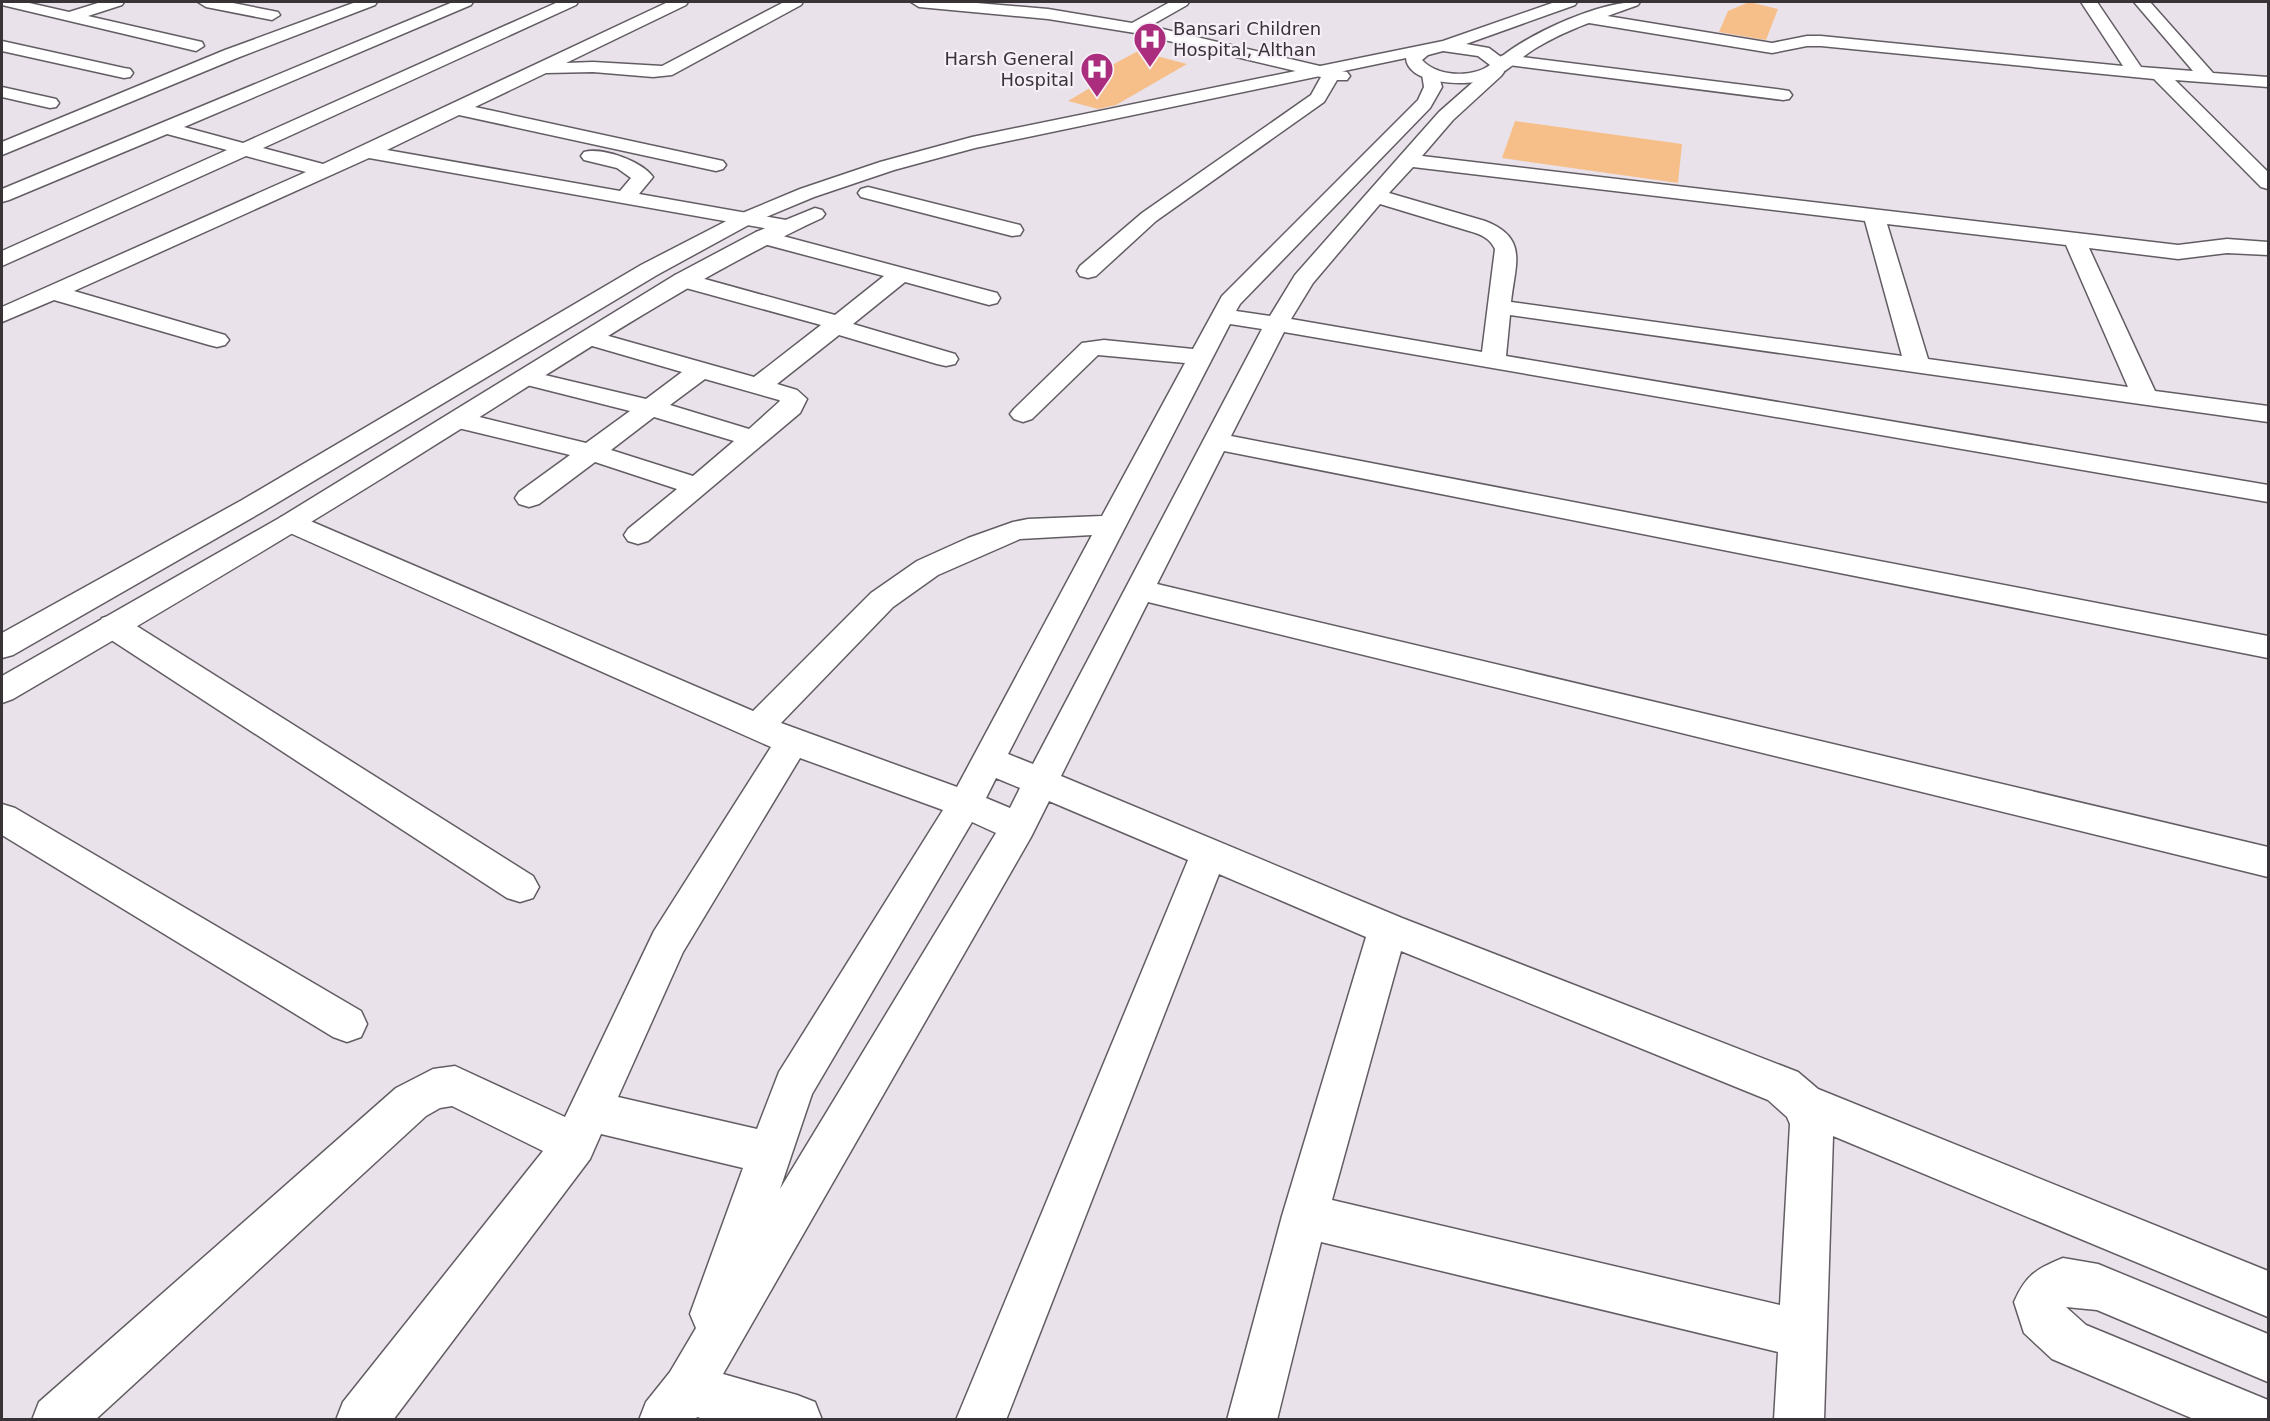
<svg xmlns="http://www.w3.org/2000/svg" width="2270" height="1421" font-family="'DejaVu Sans',sans-serif">
	<style>
		.building { fill: #f6bf89 }
		.lines { fill: none; stroke-linecap: round; stroke-linejoin: round }
		.minor-casing { stroke: #625c63; stroke-width: 3 }
		.major-casing { stroke: #625c63; stroke-width: 3 }
		.minor { fill: #fff; fill-rule: evenodd }
		.major { fill: #fff; fill-rule: evenodd }
		.labels { text-anchor: middle; stroke-width: 4.5; stroke-linejoin: round; paint-order: stroke }
		.far-poi-label { font-size: 18px; fill: #373337; stroke: #f7eff8; text-anchor: start }
	</style>
	<rect width="100%" height="100%" fill="#eae2ea"/>
	<g class="building">
		<polygon points="1749,2 1778,9 1766,40 1719,32 1728,11"/>
		<polygon points="1138,51 1187,64 1116,105 1098,109 1068,101 1100,82 1086,79"/>
		<polygon points="1515,121 1682,144 1678,183 1502,158"/>
	</g>
	<g class="lines">
		<defs>
			<g id="minor">
				<polygon points="2,2 25,2 69,12 101,2 124,2 122,5 88,16 202,42 204,46 196,51 2,5"/>
				<polygon points="198,2 228,2 278,12 280,15 272,20 206,7"/>
				<polygon points="356,2 377,2 375,5 237,58 2,155 2,142 225,50"/>
				<path d="M453,2H473L471,5L184,127L243,143L558,2H578L576,5L263,148L323,164L668,2H688L686,5L566,63L593,62L662,66L784,2H803L801,5L672,75L653,77L593,72L546,73L475,107L723,161L726,165L723,169L716,171L459,115L387,150L620,191L631,178L617,168L584,160L581,156L584,152C602,147 642,161 653,177L639,194L786,220L794,221L797,226L794,231L786,232L369,158L74,291L225,335L229,340L225,345L217,347L209,345L54,300L2,322V307L306,172L246,156L2,266V251L227,150L167,134L9,200L2,202V189Z"/>
				<polygon points="911,2 965,2 1048,9 1132,23 1170,2 1189,2 1187,5 1150,26 1341,71 1347,72 1350,76 1347,80 1337,80 1324,102 1156,221 1096,276 1088,278 1080,276 1077,271 1080,266 1142,213 1311,95 1321,77 1135,33 1048,19 919,7"/>
				<polygon points="2081,2 2097,2 2141,67 2193,71 2134,2 2150,2 2213,73 2268,77 2268,87 2175,80 2268,172 2268,189 2261,187 2154,79 1821,46 1807,46 1772,53 1589,23 1581,18 1589,13 1772,43 1807,36 1821,36 2123,66"/>
				<polygon points="2,41 124,68 130,69 133,73 130,77 124,78 2,51"/>
				<polygon points="1507,55 1783,90 1789,91 1792,95 1789,99 1783,100 1501,64 1498,60 1501,56"/>
				<path d="M1495,67L1501,68L1504,72L1501,76L1453,120L1422,156L2178,245L2227,239L2268,242V255L2227,253L2178,259L2089,248L2155,391L2268,406V422L1510,315L1506,356L2268,485V502L1284,332L1231,436L2268,636V658L1224,451L1157,584L2268,847V877L1148,602L1061,776L1402,918L1798,1072L1818,1089L2268,1271V1317L1833,1136L1824,1420H1774L1778,1352L1321,1242L1277,1420H1227L1282,1216L1366,937L1219,874L1006,1420H956L1188,860L1049,801L1031,837L723,1374L797,1395L815,1402L822,1420H707L697,1417L695,1420H639L646,1402L670,1372L696,1328L690,1314L743,1168L601,1134L590,1159L393,1420H336L343,1402L543,1151L452,1106L440,1108L426,1116L95,1420H32L39,1402L396,1088L433,1069L455,1066L565,1117L654,931L771,747L281,529L277,523L281,517L291,514L301,517L753,711L871,593L917,561L968,538L1013,522L1028,519L1102,516L1185,363L1098,355L1032,419L1023,422L1014,419L1010,414L1014,409L1082,343L1104,340L1193,349L1222,296L1418,100L1424,87L1422,74L1425,70H1437L1442,87L1430,108L1240,304L1236,311L1270,316L1295,275L1400,156L1439,112L1489,68ZM1413,167L1865,221L1902,356L1511,302C1515,264 1529,238 1485,221L1389,193ZM1380,204L1469,231C1480,234 1490,238 1495,249L1482,352L1291,319L1313,283ZM1887,224L2066,245L2128,387L1928,359ZM1230,324L1262,329L1033,764L1008,754ZM1092,535L957,787L781,723L893,607L938,575L1020,539ZM800,758L943,810L779,1072L757,1129L618,1097L683,952ZM996,778L1020,788L1010,808L986,798ZM972,822L996,833L780,1189L812,1094ZM1401,951L1768,1100L1787,1117L1790,1124L1780,1305L1332,1200Z"/>
				<polygon points="2,87 56,99 59,103 56,107 50,108 2,97"/>
				<polygon points="868,187 1020,225 1023,230 1020,235 1012,236 861,197 858,193 861,189"/>
				<path d="M764,231L997,293L1000,298L997,303L989,305L905,282L853,324L955,354L958,359L955,364L946,366L937,364L839,335L777,384L797,390L807,399L800,413L648,541L638,544L628,541L624,535L628,529L677,489L595,462L539,504L529,507L519,504L515,498L519,492L570,455L450,426L446,420L450,414L459,412L586,443L630,411L519,383L516,378L519,373L528,371L646,399L682,372L582,343L578,338L582,333L590,331L598,333L754,377L821,325L675,285L672,280L675,275L683,273L835,315L884,276L756,242L753,237L756,232ZM705,379L779,400L780,401L749,429L670,405ZM654,417L734,441L693,476L611,450Z"/>
				<polygon points="113,615 124,618 533,876 539,887 533,898 520,902 507,898 102,634 98,626 102,618"/>
				<polygon points="2,804 15,808 361,1011 367,1024 361,1037 347,1042 333,1037 2,835"/>
				<path d="M2063,1258L2098,1264L2268,1334V1382L2097,1310L2066,1307L2086,1325L2268,1400V1420H2196L2052,1359L2024,1333L2014,1302C2026,1275 2036,1269 2063,1258Z"/>
			</g>
			<g id="major">
				<path d="M1555,2H1577L1575,5L1466,44L1489,48L1501,57C1531,33 1602,0 1640,2L1638,5C1603,18 1567,29 1536,48C1519,58 1505,75 1486,80C1466,86 1408,85 1406,58L975,148L894,170L814,197L754,222L657,275L262,512L13,655L2,658V633L242,500L641,265L740,214L800,189L880,162L972,137L1443,41ZM1443,51L1478,56L1490,65C1473,78 1437,77 1422,60L1428,55Z"/>
				<path d="M815,208L822,210L825,214L822,218C686,281 562,366 435,445C296,533 155,616 13,699L2,703V676L281,517L675,275L756,232Z"/>
			</g>
		</defs>
		<use href="#minor" class="minor-casing"/>
		<use href="#major" class="major-casing"/>
		<use href="#minor" class="minor"/>
		<use href="#major" class="major"/>
	</g>
	<defs>
		<symbol id="hospital-pin" viewBox="-11 -11 22 30"><path d="M0 17L-7.5 6A9.5 9.5 0 1 1 7.5 6Z" fill="#ab2d7d" stroke="#f7eff8"/><path d="M-5-5h3v3.5h4V-5h3V5h-3V1.5h-4V5h-3Z" fill="#fff"/></symbol>
	</defs>
	<g fill-rule="evenodd">
		<use href="#hospital-pin" x="1131" y="20" width="38" height="52"/>
		<use href="#hospital-pin" x="1078" y="50" width="38" height="52"/>
	</g>
	<g class="labels">
		<g class="far-poi-label">
			<text x="1173" y="35">Bansari Children<tspan x="1173" dy="21">Hospital, Althan</tspan></text>
			<text x="1074" y="65" text-anchor="end">Harsh General<tspan x="1074" dy="21">Hospital</tspan></text>
		</g>
	</g>
	<rect width="2270" height="1421" fill="none" stroke="#373337" stroke-width="6"/>
</svg>
